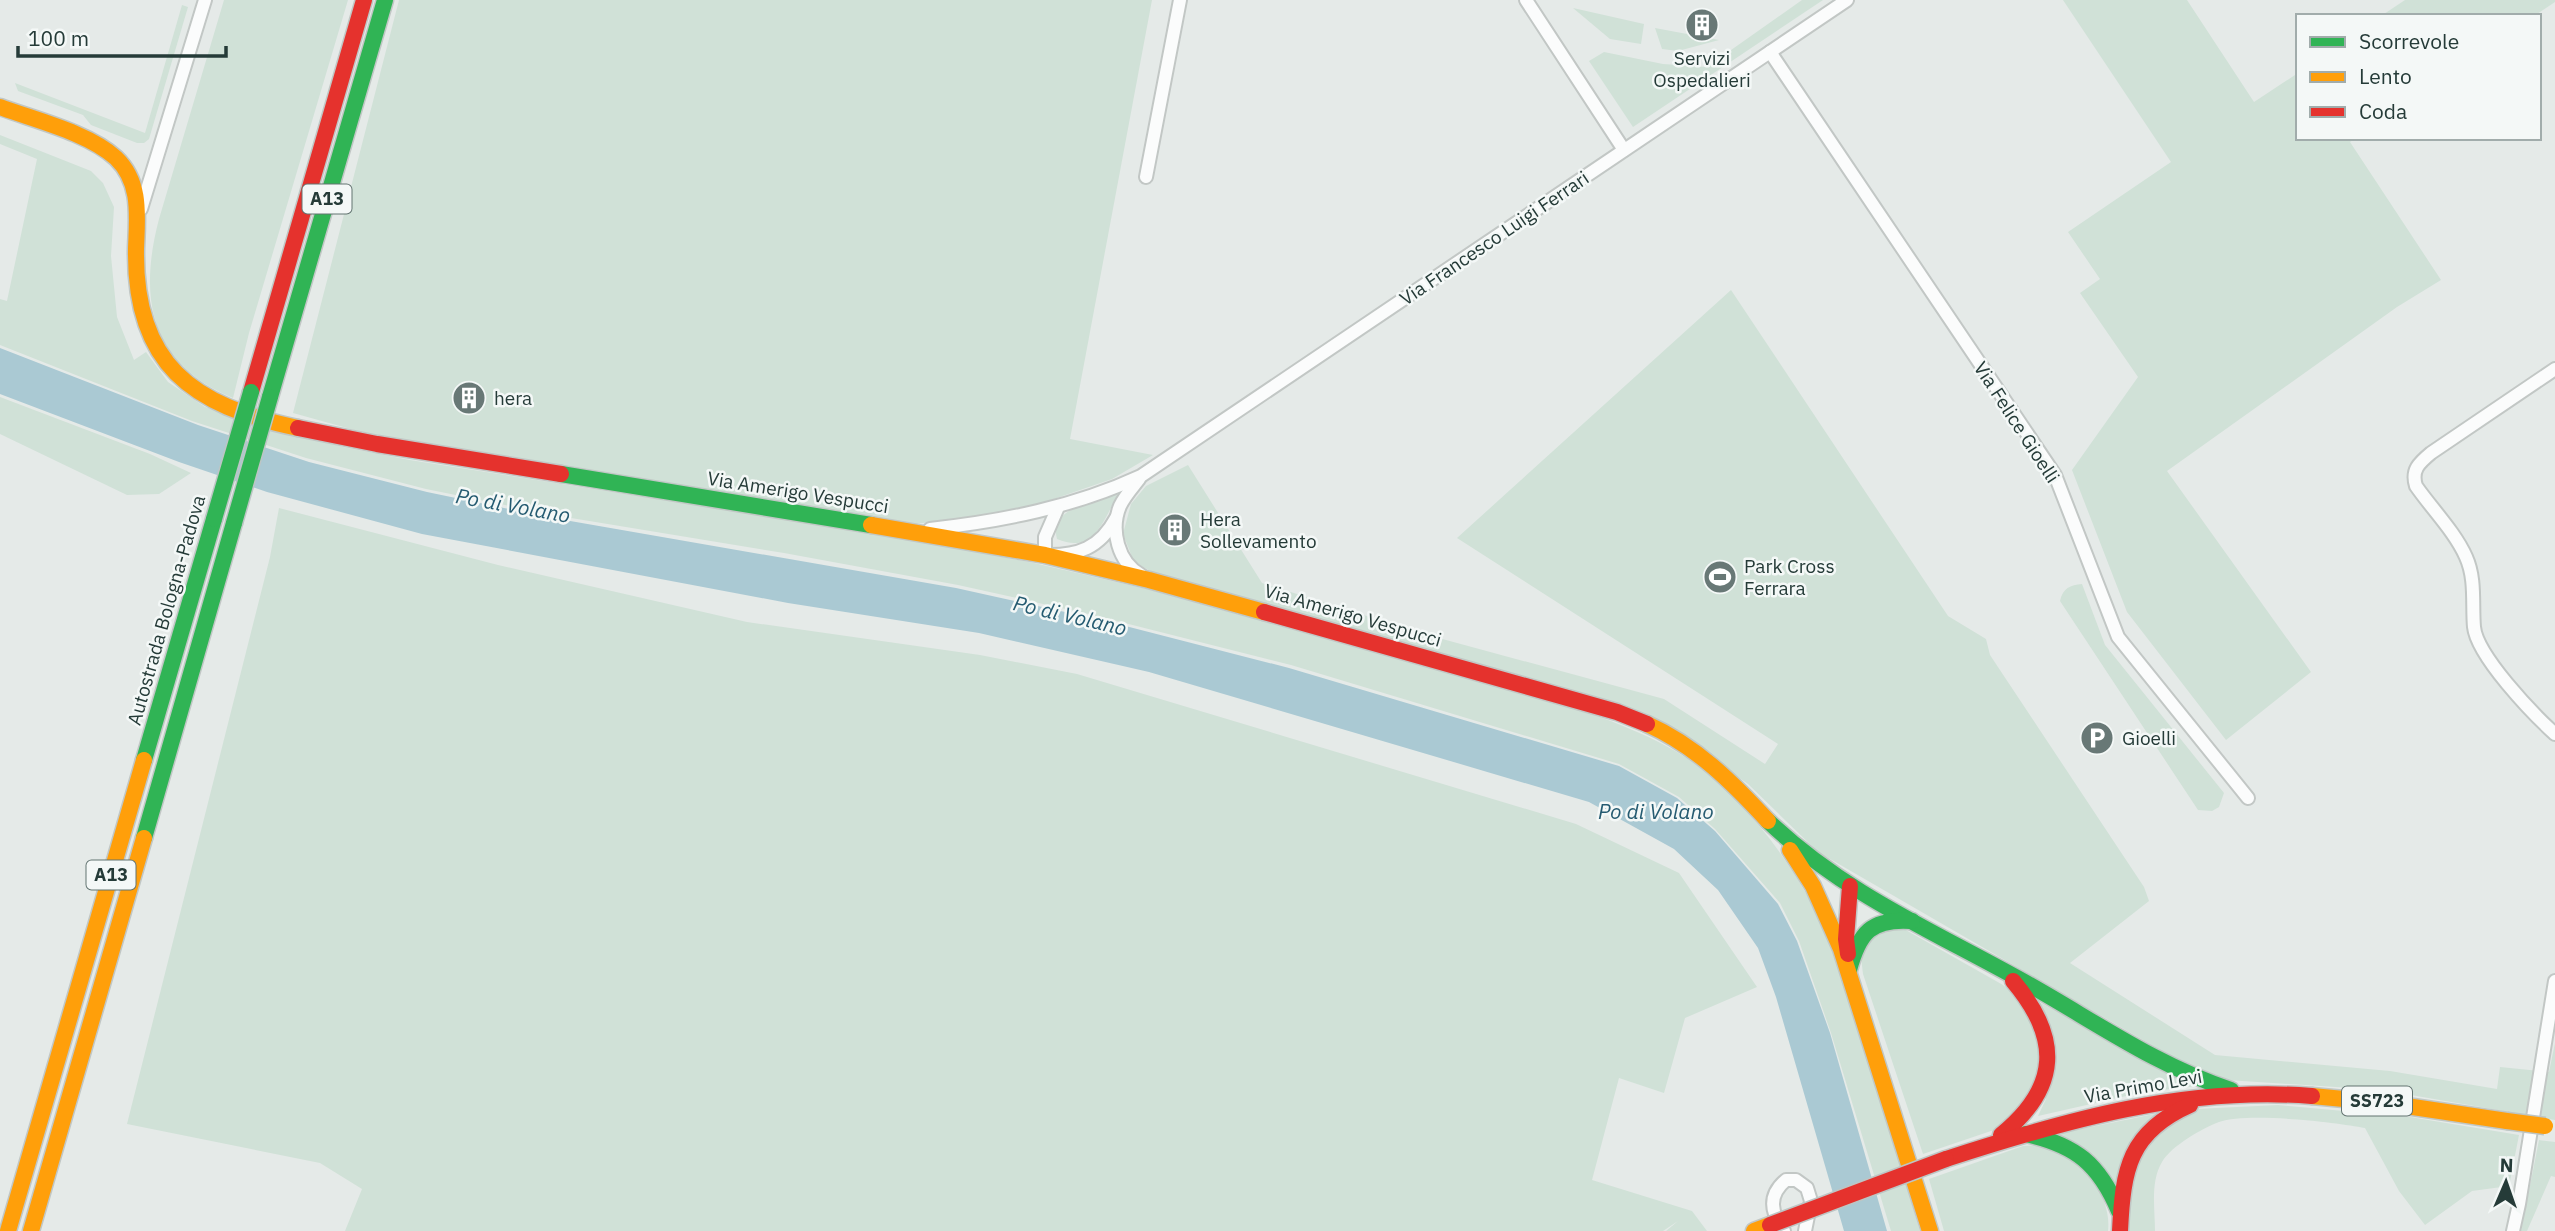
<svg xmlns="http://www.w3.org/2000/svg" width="2555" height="1231" font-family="'IBM Plex Sans',sans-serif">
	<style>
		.green { fill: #d0e1d7 }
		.water { fill: #aac9d3 }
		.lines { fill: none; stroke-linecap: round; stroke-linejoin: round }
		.street-casing { stroke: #c2c7c5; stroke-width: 16 }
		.fast-casing { stroke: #c1c7c5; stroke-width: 19 }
		.slow-casing { stroke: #c1c7c5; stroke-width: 19 }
		.jam-casing { stroke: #c1c7c5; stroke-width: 19 }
		.street { stroke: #fbfcfc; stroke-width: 12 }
		.fast { stroke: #30b455; stroke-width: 16 }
		.slow { stroke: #ff9f0a; stroke-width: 16 }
		.jam { stroke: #e5322d; stroke-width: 16 }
		.fast-bridge-casing { stroke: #bdc5c4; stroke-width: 19; stroke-linecap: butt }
		.slow-bridge-casing { stroke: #bdc5c4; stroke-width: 19; stroke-linecap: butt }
		.jam-bridge-casing { stroke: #bdc5c4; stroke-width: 19; stroke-linecap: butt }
		.fast-bridge { stroke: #30b455; stroke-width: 16 }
		.slow-bridge { stroke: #ff9f0a; stroke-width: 16 }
		.jam-bridge { stroke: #e5322d; stroke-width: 16 }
		.labels { text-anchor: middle; stroke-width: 5; stroke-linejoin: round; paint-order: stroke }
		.shield { fill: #f4f8f7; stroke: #637471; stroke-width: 2 }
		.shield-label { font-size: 18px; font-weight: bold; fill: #253b38 }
		.poi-label { font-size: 19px; fill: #253b38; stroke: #f4f8f7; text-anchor: start }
		.street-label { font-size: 19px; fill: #253b38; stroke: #f4f8f7 }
		.water-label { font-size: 21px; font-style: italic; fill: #255b71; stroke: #f4f8f7 }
	</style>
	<rect width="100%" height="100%" fill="#e5eae8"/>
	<g class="green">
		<path d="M224,0H348L249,333L233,398C150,364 138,299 159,219Z"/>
		<polygon points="399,0 1152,0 1070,439 1153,455 1112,479 1019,511 915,524 365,433 293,413"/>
		<polygon points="1802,0 1823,0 1633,127 1589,61 1604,52 1663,64 1707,67"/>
		<polygon points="2063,0 2187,0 2254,102 2298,73 2298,138 2355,138 2350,142 2441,280 2397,307 2167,471 2311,672 2226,740 2127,612 2072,470 2138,377 2080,293 2100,279 2068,232 2171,162"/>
		<polygon points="2405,0 2555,0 2555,2 2534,16 2381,16"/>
		<polygon points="182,5 188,7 149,139 144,143 137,143 91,125 83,115 18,91 15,83 145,133"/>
		<polygon points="1573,8 1644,24 1641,44 1610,39"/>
		<polygon points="1655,28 1719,40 1678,51 1662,49"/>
		<path d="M0,135L91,171L103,183L114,207L111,256L117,317L134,360L146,352L168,382L205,407L343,447L410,460L904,538L1034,563L1151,590L1584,711C1619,724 1654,737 1685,757C1755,804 1808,885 1840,962C1855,997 1863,1037 1873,1073C1889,1126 1904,1178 1920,1231H1891L1831,1033L1799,941L1780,903L1715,829L1679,797L1619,764L1291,665L1093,615L958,585L784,553L559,516L426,489L306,458L192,421L0,345V299L7,301L37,159L0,144Z"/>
		<polygon points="1731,290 1948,616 1986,639 1990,655 2144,887 2149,901 2070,963 2215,1055 2390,1071 2497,1089 2500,1067 2549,1072 2555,1043 2555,1120 2382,1090 2227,1080 2181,1062 1818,852 1748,784 1649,715 1152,572 1134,562 1123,534 1131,504 1146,486 1188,465 1262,583 1424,634 1664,699 1765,764 1778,744 1457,538"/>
		<polygon points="0,397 150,454 191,473 159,494 127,495 0,434"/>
		<path d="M1118,494C1103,521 1094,555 1057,539C1048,507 1097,501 1118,494Z"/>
		<polygon points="279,508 498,565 747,622 980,655 1077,674 1576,824 1679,873 1757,987 1685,1018 1664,1093 1619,1078 1592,1180 1692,1211 1707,1231 1666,1231 1678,1221 1663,1231 345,1231 362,1189 320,1163 127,1124 270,557"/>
		<path d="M2082,584L2105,645L2224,793L2219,807L2212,811L2198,810L2060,601C2063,588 2070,585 2082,584Z"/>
		<polygon points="1904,929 2003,985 2018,997 2029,1009 2042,1053 2032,1094 1994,1130 1923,1154 1863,974 1861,957 1874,932"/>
		<polygon points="2039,1002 2198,1086 2144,1092 2038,1116 2046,1099"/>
		<path d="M2278,1105L2410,1117L2519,1135L2509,1186L2472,1191L2425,1225L2399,1191L2365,1128C2335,1122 2247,1112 2219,1122C2203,1128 2171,1146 2162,1162C2150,1182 2155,1209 2155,1231H2128L2134,1171L2147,1142L2171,1121L2196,1109Z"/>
		<polygon points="2159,1113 2116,1192 2052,1135"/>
		<polygon points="2539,1140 2555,1142 2555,1177 2551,1176 2527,1231 2521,1231"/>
		<path d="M2036,1145C2051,1150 2064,1155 2077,1163C2096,1176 2111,1208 2108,1231H1944L1929,1179L2023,1146Z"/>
	</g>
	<polygon class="water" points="0,348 198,425 309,462 427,492 553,518 956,588 1106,621 1289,668 1619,766 1677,798 1715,831 1778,904 1797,941 1830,1033 1887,1231 1844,1231 1776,997 1758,948 1718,890 1674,849 1589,802 1149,672 979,633 788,603 422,534 267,492 179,462 0,394"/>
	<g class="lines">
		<defs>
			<g id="street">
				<polyline points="1526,0 1624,150"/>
				<polyline points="1770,52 2055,475 2118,637 2248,798"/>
				<polyline points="1146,177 1180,0"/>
				<polyline points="141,209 205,0"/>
				<path d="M2555,369L2431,453C2419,463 2411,470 2416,486C2432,509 2455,532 2466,557C2476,579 2472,604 2474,627C2477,656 2533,714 2555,734"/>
				<path d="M1139,479C1132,488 1124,497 1120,506C1110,530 1118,562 1141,575"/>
				<path d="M1058,507L1045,537V555C1078,556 1100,548 1116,518"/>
				<path d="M930,529C1003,521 1074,507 1141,476L1847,0"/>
				<path d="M1784,1231C1771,1213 1767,1196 1786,1180H1796L1807,1188L1811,1201L1805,1231"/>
				<polyline points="2513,1231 2519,1204 2555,981"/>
			</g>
			<g id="fast">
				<polyline points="270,397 385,0"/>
				<polyline points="561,474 871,525"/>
				<polyline points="144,760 214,519"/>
				<path d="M1768,821C1844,893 1929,929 2019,979C2090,1018 2154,1065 2231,1090"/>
				<polyline points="144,838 234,523"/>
				<path d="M1849,970C1859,933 1871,918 1912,921"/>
				<path d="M2026,1134C2076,1145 2099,1164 2119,1211"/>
			</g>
			<g id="slow">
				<path d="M0,107C35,120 89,133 116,158C142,183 137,217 136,249C134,364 192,406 298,428"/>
				<polyline points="871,525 1045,555 1149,580 1264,612"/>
				<path d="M1647,724C1696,746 1732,782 1768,821"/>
				<polyline points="1790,850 1813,886 1841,949 1930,1231"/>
				<polyline points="2312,1096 2386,1103 2507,1121"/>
				<polyline points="8,1231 144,760"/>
				<polyline points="31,1231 144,838"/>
				<polyline points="1754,1231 1770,1225"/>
			</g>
			<g id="jam">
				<polyline points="251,392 364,0"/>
				<polyline points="298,428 377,444 561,474"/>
				<polyline points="1264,612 1617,712 1647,724"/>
				<polyline points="1848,954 1846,939 1850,886"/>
				<path d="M2001,1135C2060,1087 2061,1038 2013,981"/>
				<path d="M1946,1159C2066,1120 2185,1086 2312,1096"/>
				<path d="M2120,1231C2123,1169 2129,1132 2190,1105"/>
			</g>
		</defs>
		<use href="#street" class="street-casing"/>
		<use href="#fast" class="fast-casing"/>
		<use href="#slow" class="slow-casing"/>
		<use href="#jam" class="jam-casing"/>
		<use href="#street" class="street"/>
		<use href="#fast" class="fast"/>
		<use href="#slow" class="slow"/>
		<use href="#jam" class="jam"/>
		<defs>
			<g id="fast-bridge">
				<polyline points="214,519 251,392"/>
				<polyline points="234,523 270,397"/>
			</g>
			<polyline id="slow-bridge" points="2507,1121 2545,1126"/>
			<polyline id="jam-bridge" points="1770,1225 1946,1159"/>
		</defs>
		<use href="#fast-bridge" class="fast-bridge-casing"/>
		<use href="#slow-bridge" class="slow-bridge-casing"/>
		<use href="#jam-bridge" class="jam-bridge-casing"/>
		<use href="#fast-bridge" class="fast-bridge"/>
		<use href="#slow-bridge" class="slow-bridge"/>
		<use href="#jam-bridge" class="jam-bridge"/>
	</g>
	<defs>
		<symbol id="building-disc" viewBox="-11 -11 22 22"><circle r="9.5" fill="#687876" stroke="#f4f8f7"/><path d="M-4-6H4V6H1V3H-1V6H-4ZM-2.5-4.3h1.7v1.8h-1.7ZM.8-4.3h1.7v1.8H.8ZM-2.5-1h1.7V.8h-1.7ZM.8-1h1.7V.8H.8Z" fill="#fff"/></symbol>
		<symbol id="stadium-disc" viewBox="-11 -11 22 22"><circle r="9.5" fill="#687876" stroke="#f4f8f7"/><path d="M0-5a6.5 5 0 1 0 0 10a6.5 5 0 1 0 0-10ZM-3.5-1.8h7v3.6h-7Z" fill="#fff"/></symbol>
		<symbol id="parking-disc" viewBox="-11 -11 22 22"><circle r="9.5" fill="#687876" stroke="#f4f8f7"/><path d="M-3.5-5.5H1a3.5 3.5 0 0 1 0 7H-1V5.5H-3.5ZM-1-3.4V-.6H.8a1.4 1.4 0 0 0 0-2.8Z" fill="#fff"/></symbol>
	</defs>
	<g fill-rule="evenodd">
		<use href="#building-disc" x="1683" y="6" width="38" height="38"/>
		<use href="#building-disc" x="450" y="379" width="38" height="38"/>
		<use href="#building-disc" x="1156" y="511" width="38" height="38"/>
		<use href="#stadium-disc" x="1701" y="558" width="38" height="38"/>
		<use href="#parking-disc" x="2078" y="719" width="38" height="38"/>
	</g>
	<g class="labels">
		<g class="shield">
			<rect x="302.5" y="184.5" width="49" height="29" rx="5"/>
			<rect x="86.5" y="860.5" width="49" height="29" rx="5"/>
			<rect x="2342" y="1086.5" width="70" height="29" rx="5"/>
		</g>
		<g class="shield-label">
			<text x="327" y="205">A13</text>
			<text x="111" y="881">A13</text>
			<text x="2377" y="1107">SS723</text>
		</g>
		<g class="poi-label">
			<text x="1702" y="65" text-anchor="middle">Servizi<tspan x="1702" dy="22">Ospedalieri</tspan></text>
			<text x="494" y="405">hera</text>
			<text x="1200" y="526">Hera<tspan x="1200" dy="22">Sollevamento</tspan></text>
			<text x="1744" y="573">Park Cross<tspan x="1744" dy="22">Ferrara</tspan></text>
			<text x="2122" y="745">Gioelli</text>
		</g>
		<g class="street-label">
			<text transform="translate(1494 238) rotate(-34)" y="7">Via Francesco Luigi Ferrari</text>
			<text transform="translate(2017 422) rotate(57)" y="7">Via Felice Gioelli</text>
			<text transform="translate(798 492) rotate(9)" y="7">Via Amerigo Vespucci</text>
			<text transform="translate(166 610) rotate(-74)" y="7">Autostrada Bologna-Padova</text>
			<text transform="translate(1353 615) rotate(16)" y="7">Via Amerigo Vespucci</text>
			<text transform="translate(2143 1086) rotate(-10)" y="7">Via Primo Levi</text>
		</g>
		<g class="water-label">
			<text transform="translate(513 506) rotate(10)" y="7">Po di Volano</text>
			<text transform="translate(1070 616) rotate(13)" y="7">Po di Volano</text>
			<text x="1656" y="819">Po di Volano</text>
		</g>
	</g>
	<rect x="2296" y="14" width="245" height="126" fill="#f4f8f7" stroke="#a1acab" stroke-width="2"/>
	<rect x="2310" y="37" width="35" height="10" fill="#30b455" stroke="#a1acab" stroke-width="2"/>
	<text x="2359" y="49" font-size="21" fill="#253b38">Scorrevole</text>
	<rect x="2310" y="72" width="35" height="10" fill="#ff9f0a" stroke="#a1acab" stroke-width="2"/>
	<text x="2359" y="84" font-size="21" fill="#253b38">Lento</text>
	<rect x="2310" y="107" width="35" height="10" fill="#e5322d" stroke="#a1acab" stroke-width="2"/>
	<text x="2359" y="119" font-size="21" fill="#253b38">Coda</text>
	<g transform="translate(2506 1182) rotate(2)" stroke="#f4f8f7" stroke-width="5" paint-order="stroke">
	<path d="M0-5L12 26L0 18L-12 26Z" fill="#253b38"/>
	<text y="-10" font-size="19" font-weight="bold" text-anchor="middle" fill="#253b38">N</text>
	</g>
	<path d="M18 46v10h208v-10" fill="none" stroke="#253b38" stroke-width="3.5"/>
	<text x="28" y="46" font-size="21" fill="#253b38" stroke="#f4f8f7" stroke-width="5" paint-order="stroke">100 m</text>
</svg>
